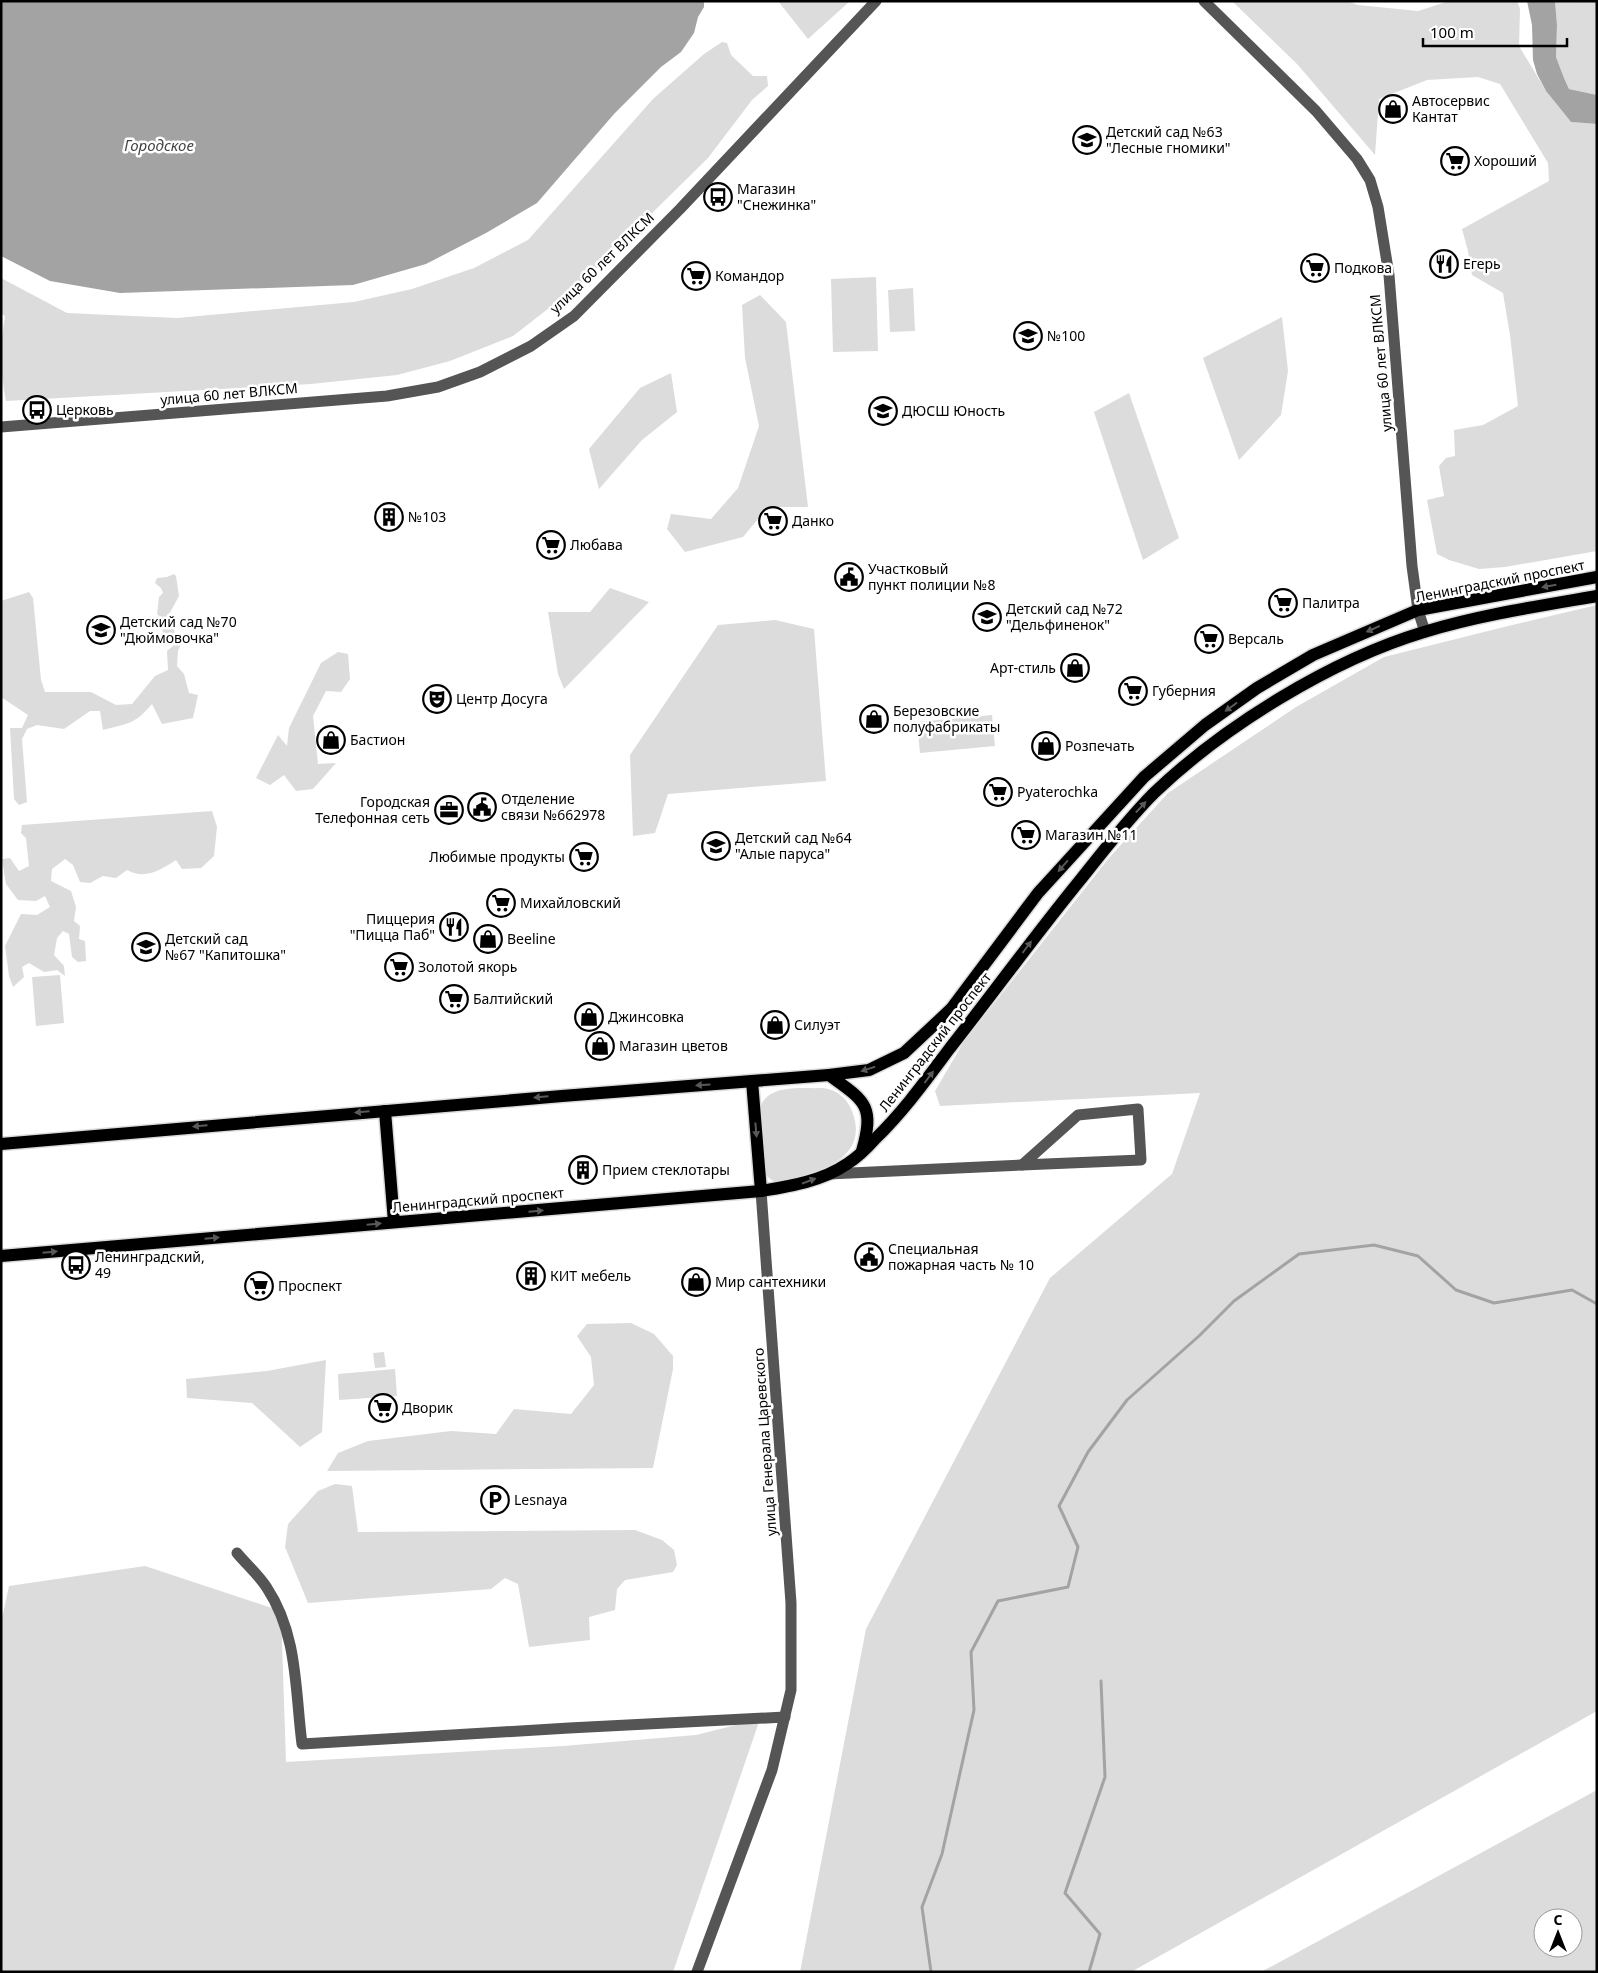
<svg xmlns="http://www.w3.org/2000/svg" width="1598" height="1973" font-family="'Noto Sans',sans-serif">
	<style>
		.green { fill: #dcdcdc; fill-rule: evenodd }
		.water { fill: #a3a3a3 }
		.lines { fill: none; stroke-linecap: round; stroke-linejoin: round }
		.stream { stroke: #a3a3a3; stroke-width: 3 }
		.major-casing { stroke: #dbdbdb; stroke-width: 15 }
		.minor { stroke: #555; stroke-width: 11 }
		.major { stroke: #000; stroke-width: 12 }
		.oneway { fill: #595959 }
		.labels { text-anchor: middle; stroke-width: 5; stroke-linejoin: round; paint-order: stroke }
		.poi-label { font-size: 14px; fill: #000; stroke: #fff; text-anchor: start }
		.street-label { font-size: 14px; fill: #000; stroke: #fff }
		.water-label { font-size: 15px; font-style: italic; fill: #444; stroke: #fff }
	</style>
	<rect width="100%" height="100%" fill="#fff"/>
	<g class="green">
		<polygon points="778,1 850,1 808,39"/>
		<polygon points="1232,1 1347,1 1358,5 1418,11 1449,1 1517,1 1520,9 1519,46 1546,91 1571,122 1597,124 1597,551 1505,567 1479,569 1449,560 1437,554 1427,500 1444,496 1439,466 1446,458 1455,456 1454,430 1483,425 1518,406 1510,335 1503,293 1472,275 1468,251 1462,229 1549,181 1548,163 1500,84 1478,77 1427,80 1379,99 1375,155 1298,65"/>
		<path d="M1555,1C1569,4 1582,1 1597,1V95L1569,89L1564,78L1556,57L1557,25Z"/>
		<path d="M722,42L727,43L731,55L753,76H767L768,86L752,100L708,158L580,284L513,336L450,361L397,375L311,384L6,401C0,373 0,344 5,316L1,313V278L67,313L177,318L354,302L412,289L474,268L528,240L653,99L704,54Z"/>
		<polygon points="876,277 878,351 833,352 831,279"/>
		<polygon points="913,288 915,331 890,332 888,290"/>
		<polygon points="760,295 786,322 808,507 768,507 743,537 685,552 667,529 671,514 711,519 738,488 759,426 745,358 742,305"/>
		<polygon points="1282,317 1288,371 1281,415 1239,460 1203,358"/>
		<polygon points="671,373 677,412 642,440 599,489 589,449 640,388"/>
		<polygon points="1129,393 1179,538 1143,560 1094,412"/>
		<path d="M174,574L176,576L179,596L168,616L170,629H174L175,635L183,639L178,651L177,666L184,674L189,693L198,695L193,718L162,724L152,704C134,725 129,723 103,730L100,711H90L64,729L37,725L27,729L22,739L27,802L19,805L14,799L10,728H22L28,715L1,697V601L29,592L33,598L41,680L45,692H91L116,705L132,704L155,676L168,670L167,651L174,645L168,637H163L162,618L157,614L159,597L163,593L161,588L155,583L157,578L167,577Z"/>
		<polygon points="610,588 649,602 564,689 558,674 548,612 590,612"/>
		<polygon points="1597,605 1597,1711 1131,1972 800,1972 866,1629 1050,1278 1172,1174 1200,1093 940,1106 935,1091 963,1043 1108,859 1168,793 1296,707 1384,657 1504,627"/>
		<polygon points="775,620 814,629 826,781 668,794 655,833 633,836 630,755 718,625"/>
		<polygon points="338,652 348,654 350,679 341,692 326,691 313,716 318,764 336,763 313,789 296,791 284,775 270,785 256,778 278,735 287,746 289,728 321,663"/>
		<polygon points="992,715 995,746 920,753 917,722"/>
		<path d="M212,811L217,827L214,856L201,868L182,869L176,860C160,870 146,880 127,870L116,878L103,876L90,883L80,882L73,865L65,859L52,869L51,881L71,891L76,907L74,921L80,926L79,939L85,941L86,961L78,962L72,957L69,934L63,931L57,938L54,955L64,966L65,976L57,970L44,972L29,963L22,967L24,977L13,987L9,976L5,946L21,914L37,915L50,907L45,896L36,901L18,900L6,884L2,859L10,858L19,871L29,866L26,838L21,833L22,825Z"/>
		<polygon points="60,975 64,1023 36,1026 32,977"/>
		<path d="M823,1088C837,1090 847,1098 852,1111C867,1149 836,1166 805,1175C797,1177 787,1182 778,1182C773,1182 769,1178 765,1174L759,1110C767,1083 800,1089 823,1088Z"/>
		<polygon points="631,1323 654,1334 673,1356 673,1369 653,1468 327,1471 338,1453 368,1441 451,1431 496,1434 514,1409 571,1414 594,1385 591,1357 577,1336 587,1324"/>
		<polygon points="384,1352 386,1367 375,1368 373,1353"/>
		<polygon points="326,1360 322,1432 300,1447 252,1403 187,1398 186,1379 267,1371"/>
		<polygon points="395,1369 397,1396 339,1400 338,1374"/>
		<polygon points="335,1484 352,1486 358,1532 635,1530 662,1540 674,1550 677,1565 673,1572 625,1580 617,1589 615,1610 589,1617 590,1640 529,1647 518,1584 505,1578 491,1589 308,1603 285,1547 288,1524 318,1491"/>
		<polygon points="145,1566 281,1611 286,1762 563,1746 696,1735 760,1719 673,1972 1,1972 1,1623 9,1586"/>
		<path d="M1597,1790V1972H1261ZM1543,1918H1573V1948H1543Z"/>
	</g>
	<g class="water">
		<polygon points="1,1 704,1 704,7 698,17 694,33 681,52 661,67 614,114 537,203 486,233 426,264 353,285 120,293 50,281 1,256"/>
		<polygon points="1527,1 1555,1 1557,25 1556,57 1564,78 1569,89 1597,95 1597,124 1571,122 1546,91 1537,74 1533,60 1532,25"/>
	</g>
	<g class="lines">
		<g class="stream">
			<polyline points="931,1972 922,1907 942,1854 974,1710 971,1652 998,1601 1068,1587 1078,1547 1059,1506 1088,1452 1127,1400 1199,1336 1234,1301 1299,1254 1374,1245 1418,1256 1456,1290 1494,1303 1572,1290 1597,1304"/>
			<polyline points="1089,1972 1100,1934 1065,1893 1105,1777 1101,1681"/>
		</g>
		<defs>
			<g id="major">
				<path d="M829,1075C865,1101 875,1105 862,1151"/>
				<polyline points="752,1081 761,1191"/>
				<polyline points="385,1111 394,1222"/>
				<polyline points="1,1144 562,1096 829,1075 869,1070 904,1053 951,1009 1038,893 1144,777 1205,725 1257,688 1313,655 1418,610 1597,577"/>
				<path d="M1,1256L761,1191C791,1186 822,1181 847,1164C858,1157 867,1148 875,1139C904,1111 926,1080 950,1048C994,992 1036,934 1081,879C1104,850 1128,819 1154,793C1224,726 1331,660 1424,632C1480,615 1539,606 1597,596"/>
			</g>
		</defs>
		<use href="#major" class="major-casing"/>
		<g class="minor">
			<polyline points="1204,1 1316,111 1357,159 1370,180 1378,207 1389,275 1412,566 1418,610 1425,632"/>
			<polyline points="1,427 387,396 438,387 480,372 531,346 574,316 680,209 876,1"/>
			<polygon points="1138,1109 1141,1160 1022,1165 1078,1115"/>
			<polyline points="829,1174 1022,1165"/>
			<path d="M237,1553C246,1564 259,1575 267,1588C298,1635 295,1690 302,1744L569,1728L785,1717"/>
			<polyline points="697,1972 772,1770 791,1690 791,1603 761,1191"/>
		</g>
		<use href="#major" class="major"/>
	</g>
	<defs><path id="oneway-solid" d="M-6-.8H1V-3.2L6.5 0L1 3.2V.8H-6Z" transform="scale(1.25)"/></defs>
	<g class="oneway">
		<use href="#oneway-solid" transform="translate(1549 586) rotate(170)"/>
		<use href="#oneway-solid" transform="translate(1373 629) rotate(156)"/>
		<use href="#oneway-solid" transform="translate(1231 707) rotate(144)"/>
		<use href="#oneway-solid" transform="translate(1141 807) rotate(-47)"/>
		<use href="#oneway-solid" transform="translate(1063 866) rotate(131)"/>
		<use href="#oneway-solid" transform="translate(1027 947) rotate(-53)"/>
		<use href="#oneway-solid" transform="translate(868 1069) rotate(163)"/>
		<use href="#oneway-solid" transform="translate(929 1077) rotate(-53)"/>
		<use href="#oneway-solid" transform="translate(703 1085) rotate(176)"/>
		<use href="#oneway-solid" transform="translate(541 1097) rotate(175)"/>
		<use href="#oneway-solid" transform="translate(362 1112) rotate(175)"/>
		<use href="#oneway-solid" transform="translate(200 1126) rotate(175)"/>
		<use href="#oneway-solid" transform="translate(756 1130) rotate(85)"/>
		<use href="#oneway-solid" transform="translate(809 1181) rotate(-21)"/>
		<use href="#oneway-solid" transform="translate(536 1211) rotate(-5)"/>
		<use href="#oneway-solid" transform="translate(374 1224) rotate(-5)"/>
		<use href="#oneway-solid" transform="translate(212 1238) rotate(-5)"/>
		<use href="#oneway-solid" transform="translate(50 1252) rotate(-5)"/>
	</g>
	<defs>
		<symbol id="shop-ring" viewBox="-11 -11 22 22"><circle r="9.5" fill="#fff" stroke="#000" stroke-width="1.5"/><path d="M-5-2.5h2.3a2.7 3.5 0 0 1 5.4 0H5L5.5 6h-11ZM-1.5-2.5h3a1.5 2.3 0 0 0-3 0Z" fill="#000"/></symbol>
		<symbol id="school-ring" viewBox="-11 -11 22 22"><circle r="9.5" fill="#fff" stroke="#000" stroke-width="1.5"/><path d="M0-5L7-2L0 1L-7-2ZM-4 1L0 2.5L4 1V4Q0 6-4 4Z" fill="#000"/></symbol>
		<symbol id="supermarket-ring" viewBox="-11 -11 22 22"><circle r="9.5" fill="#fff" stroke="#000" stroke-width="1.5"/><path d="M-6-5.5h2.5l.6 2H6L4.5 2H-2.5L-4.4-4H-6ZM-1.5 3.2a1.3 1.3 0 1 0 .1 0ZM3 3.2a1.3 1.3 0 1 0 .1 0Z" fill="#000"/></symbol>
		<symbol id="bus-ring" viewBox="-11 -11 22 22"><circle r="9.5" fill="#fff" stroke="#000" stroke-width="1.5"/><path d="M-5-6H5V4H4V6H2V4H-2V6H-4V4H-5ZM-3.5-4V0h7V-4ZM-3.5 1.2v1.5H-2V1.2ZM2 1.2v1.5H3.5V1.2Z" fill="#000"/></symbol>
		<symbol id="restaurant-ring" viewBox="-11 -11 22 22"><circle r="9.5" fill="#fff" stroke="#000" stroke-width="1.5"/><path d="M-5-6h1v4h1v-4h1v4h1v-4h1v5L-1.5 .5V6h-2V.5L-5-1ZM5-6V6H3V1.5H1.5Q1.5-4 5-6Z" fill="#000"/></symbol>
		<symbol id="building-ring" viewBox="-11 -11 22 22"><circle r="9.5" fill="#fff" stroke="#000" stroke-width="1.5"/><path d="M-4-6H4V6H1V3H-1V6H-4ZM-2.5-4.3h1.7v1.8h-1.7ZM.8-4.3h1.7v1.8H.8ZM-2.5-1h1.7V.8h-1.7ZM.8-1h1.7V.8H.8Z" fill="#000"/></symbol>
		<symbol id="civic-ring" viewBox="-11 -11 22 22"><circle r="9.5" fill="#fff" stroke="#000" stroke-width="1.5"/><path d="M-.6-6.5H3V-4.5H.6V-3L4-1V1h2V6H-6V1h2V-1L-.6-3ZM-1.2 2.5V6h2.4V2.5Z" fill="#000"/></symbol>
		<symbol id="theatre-ring" viewBox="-11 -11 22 22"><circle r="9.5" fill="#fff" stroke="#000" stroke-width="1.5"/><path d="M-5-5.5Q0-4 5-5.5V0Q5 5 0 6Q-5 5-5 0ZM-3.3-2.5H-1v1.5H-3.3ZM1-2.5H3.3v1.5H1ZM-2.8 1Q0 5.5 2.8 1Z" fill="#000"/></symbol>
		<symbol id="office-ring" viewBox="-11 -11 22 22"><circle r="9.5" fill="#fff" stroke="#000" stroke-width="1.5"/><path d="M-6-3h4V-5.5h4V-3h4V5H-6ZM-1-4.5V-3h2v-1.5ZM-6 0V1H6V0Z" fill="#000"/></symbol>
		<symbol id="parking-ring" viewBox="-11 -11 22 22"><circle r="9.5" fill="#fff" stroke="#000" stroke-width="1.5"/><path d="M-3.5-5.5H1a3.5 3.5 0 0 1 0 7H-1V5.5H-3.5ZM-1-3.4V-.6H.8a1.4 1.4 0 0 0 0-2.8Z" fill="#000"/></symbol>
	</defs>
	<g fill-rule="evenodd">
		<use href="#shop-ring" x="1377" y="93" width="32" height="32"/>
		<use href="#school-ring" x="1071" y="124" width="32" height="32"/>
		<use href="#supermarket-ring" x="1439" y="145" width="32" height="32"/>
		<use href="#bus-ring" x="702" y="181" width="32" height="32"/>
		<use href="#restaurant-ring" x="1428" y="248" width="32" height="32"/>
		<use href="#supermarket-ring" x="1299" y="252" width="32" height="32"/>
		<use href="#supermarket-ring" x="680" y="260" width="32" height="32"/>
		<use href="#school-ring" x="1012" y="320" width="32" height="32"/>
		<use href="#bus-ring" x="21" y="394" width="32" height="32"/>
		<use href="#school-ring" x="867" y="395" width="32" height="32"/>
		<use href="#building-ring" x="373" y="501" width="32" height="32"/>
		<use href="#supermarket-ring" x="757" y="505" width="32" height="32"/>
		<use href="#supermarket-ring" x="535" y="529" width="32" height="32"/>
		<use href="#civic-ring" x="833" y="561" width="32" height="32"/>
		<use href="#supermarket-ring" x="1267" y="587" width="32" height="32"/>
		<use href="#school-ring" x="971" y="601" width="32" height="32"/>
		<use href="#school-ring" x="85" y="614" width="32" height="32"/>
		<use href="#supermarket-ring" x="1193" y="623" width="32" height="32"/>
		<use href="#shop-ring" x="1059" y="652" width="32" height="32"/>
		<use href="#supermarket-ring" x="1117" y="675" width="32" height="32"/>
		<use href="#theatre-ring" x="421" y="683" width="32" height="32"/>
		<use href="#shop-ring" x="858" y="703" width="32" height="32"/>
		<use href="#shop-ring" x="315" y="724" width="32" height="32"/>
		<use href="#shop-ring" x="1030" y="730" width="32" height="32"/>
		<use href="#supermarket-ring" x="982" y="776" width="32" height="32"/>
		<use href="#civic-ring" x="466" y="791" width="32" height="32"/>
		<use href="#office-ring" x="433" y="794" width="32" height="32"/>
		<use href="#supermarket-ring" x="1010" y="819" width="32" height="32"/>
		<use href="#school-ring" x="700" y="830" width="32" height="32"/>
		<use href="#supermarket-ring" x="568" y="841" width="32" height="32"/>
		<use href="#supermarket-ring" x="485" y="887" width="32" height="32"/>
		<use href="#restaurant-ring" x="438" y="911" width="32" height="32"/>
		<use href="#shop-ring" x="472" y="923" width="32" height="32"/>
		<use href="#school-ring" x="130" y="931" width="32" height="32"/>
		<use href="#supermarket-ring" x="383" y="951" width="32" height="32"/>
		<use href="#supermarket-ring" x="438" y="983" width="32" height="32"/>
		<use href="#shop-ring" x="573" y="1001" width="32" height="32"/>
		<use href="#shop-ring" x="759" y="1009" width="32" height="32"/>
		<use href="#shop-ring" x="584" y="1030" width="32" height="32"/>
		<use href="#building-ring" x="567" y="1154" width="32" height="32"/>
		<use href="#civic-ring" x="853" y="1241" width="32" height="32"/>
		<use href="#bus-ring" x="60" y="1249" width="32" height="32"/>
		<use href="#building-ring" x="515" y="1260" width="32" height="32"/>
		<use href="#shop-ring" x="680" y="1266" width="32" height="32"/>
		<use href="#supermarket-ring" x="243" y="1270" width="32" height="32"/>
		<use href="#supermarket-ring" x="367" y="1392" width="32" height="32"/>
		<use href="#parking-ring" x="479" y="1484" width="32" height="32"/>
	</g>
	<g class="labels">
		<g class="poi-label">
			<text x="1412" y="106">Автосервис<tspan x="1412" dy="16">Кантат</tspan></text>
			<text x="1106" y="137">Детский сад №63<tspan x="1106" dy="16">"Лесные гномики"</tspan></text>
			<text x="1474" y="166">Хороший</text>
			<text x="737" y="194">Магазин<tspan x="737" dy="16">"Снежинка"</tspan></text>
			<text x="1463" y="269">Егерь</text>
			<text x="1334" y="273">Подкова</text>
			<text x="715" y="281">Командор</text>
			<text x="1047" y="341">№100</text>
			<text x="56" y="415">Церковь</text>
			<text x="902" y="416">ДЮСШ Юность</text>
			<text x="408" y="522">№103</text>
			<text x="792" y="526">Данко</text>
			<text x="570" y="550">Любава</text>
			<text x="868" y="574">Участковый<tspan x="868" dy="16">пункт полиции №8</tspan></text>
			<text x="1302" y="608">Палитра</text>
			<text x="1006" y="614">Детский сад №72<tspan x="1006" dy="16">"Дельфиненок"</tspan></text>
			<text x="120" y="627">Детский сад №70<tspan x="120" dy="16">"Дюймовочка"</tspan></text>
			<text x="1228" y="644">Версаль</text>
			<text x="1056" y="673" text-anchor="end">Арт-стиль</text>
			<text x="1152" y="696">Губерния</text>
			<text x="456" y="704">Центр Досуга</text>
			<text x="893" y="716">Березовские<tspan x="893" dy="16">полуфабрикаты</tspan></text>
			<text x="350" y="745">Бастион</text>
			<text x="1065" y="751">Розпечать</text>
			<text x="1017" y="797">Pyaterochka</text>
			<text x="501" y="804">Отделение<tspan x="501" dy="16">связи №662978</tspan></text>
			<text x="430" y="807" text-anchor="end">Городская<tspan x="430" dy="16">Телефонная сеть</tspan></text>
			<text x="1045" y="840">Магазин №11</text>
			<text x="735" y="843">Детский сад №64<tspan x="735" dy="16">"Алые паруса"</tspan></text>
			<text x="565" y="862" text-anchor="end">Любимые продукты</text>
			<text x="520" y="908">Михайловский</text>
			<text x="435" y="924" text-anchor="end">Пиццерия<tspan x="435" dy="16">"Пицца Паб"</tspan></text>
			<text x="165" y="944">Детский сад<tspan x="165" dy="16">№67 "Капитошка"</tspan></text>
			<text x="507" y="944">Beeline</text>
			<text x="418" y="972">Золотой якорь</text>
			<text x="473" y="1004">Балтийский</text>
			<text x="608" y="1022">Джинсовка</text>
			<text x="794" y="1030">Силуэт</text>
			<text x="619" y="1051">Магазин цветов</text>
			<text x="602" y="1175">Прием стеклотары</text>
			<text x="888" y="1254">Специальная<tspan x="888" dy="16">пожарная часть № 10</tspan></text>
			<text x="95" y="1262">Ленинградский,<tspan x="95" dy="16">49</tspan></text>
			<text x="550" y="1281">КИТ мебель</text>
			<text x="715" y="1287">Мир сантехники</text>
			<text x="278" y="1291">Проспект</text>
			<text x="402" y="1413">Дворик</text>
			<text x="514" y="1505">Lesnaya</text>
		</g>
		<g class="street-label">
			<text transform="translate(602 263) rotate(-44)" y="5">улица 60 лет ВЛКСМ</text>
			<text transform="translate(1381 363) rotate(-95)" y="5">улица 60 лет ВЛКСМ</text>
			<text transform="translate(229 394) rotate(-5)" y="5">улица 60 лет ВЛКСМ</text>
			<text transform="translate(1500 581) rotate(-11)" y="5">Ленинградский проспект</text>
			<text transform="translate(935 1042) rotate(-52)" y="5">Ленинградский проспект</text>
			<text transform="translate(478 1200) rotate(-5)" y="5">Ленинградский проспект</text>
			<text transform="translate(765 1442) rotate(-94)" y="5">улица Генерала Царевского</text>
		</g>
		<g class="water-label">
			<text x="159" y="151">Городское</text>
		</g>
	</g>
	<rect width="1598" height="1973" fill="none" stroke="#000000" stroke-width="5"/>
	<g transform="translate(1558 1933)"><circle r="24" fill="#ffffff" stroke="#999999"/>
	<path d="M0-4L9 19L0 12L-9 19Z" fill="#000000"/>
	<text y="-8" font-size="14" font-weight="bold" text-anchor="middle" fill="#000000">С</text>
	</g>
	<path d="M1423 38v8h144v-8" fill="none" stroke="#000000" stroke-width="2.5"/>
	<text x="1430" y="38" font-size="15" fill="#000000" stroke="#ffffff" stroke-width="4" paint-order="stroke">100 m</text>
</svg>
